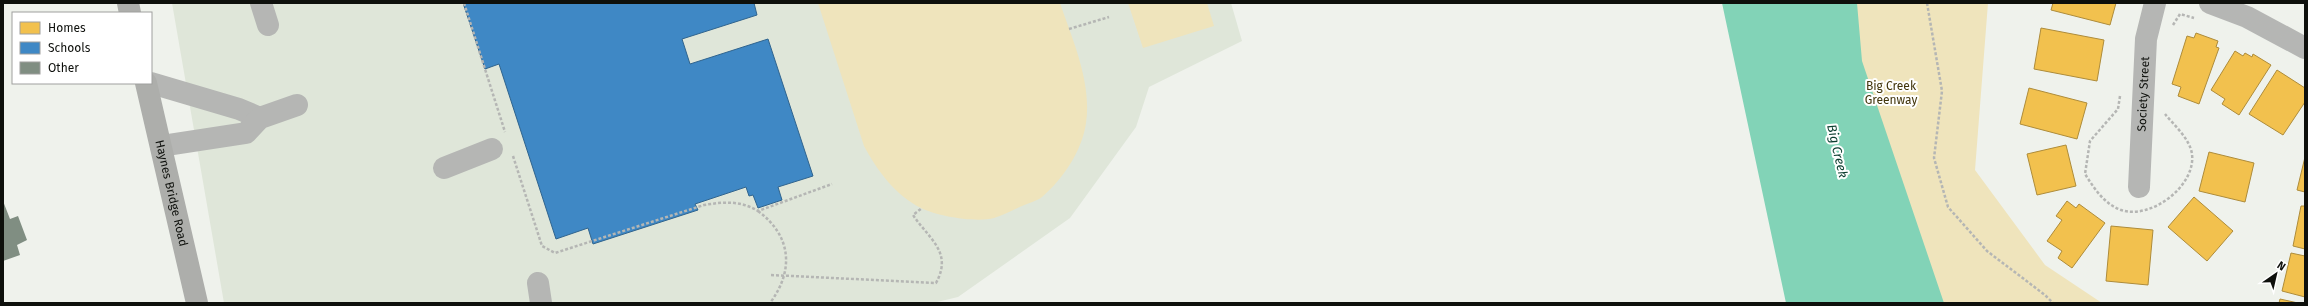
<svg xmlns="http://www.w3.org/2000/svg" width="2308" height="306" font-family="'Fira Sans',sans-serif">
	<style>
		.built { fill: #dfe6d9 }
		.green { fill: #efe4bc }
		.water { fill: #82d3b7 }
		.homes { fill: #f2c14e; stroke: #ae8c3a }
		.schools { fill: #3f88c5; stroke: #30648e }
		.building { fill: #808e82 }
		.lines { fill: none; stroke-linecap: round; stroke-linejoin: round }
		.path { stroke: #b5b6b4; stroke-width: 2.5; stroke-dasharray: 3 2; stroke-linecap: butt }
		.minor { stroke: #b5b6b4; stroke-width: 22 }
		.major { stroke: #adaeab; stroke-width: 22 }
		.labels { text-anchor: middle; stroke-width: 4; stroke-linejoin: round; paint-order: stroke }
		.park-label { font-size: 12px; fill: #42350b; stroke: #fff }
		.street-label { font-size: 12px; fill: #0e100c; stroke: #fff }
		.water-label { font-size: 13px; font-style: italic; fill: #0b3e2f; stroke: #fff }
	</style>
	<rect width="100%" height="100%" fill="#eff2ec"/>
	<polygon class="built" points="172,3 1231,3 1242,41 1149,87 1136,127 1070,218 958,297 933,303 224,303"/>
	<g class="green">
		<path d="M818,3H1060C1073,41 1092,83 1086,123C1082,151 1063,179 1042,197C1037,201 1028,203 1022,206C1013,210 1004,215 994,218C976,223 937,216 921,208C895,195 877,170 864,146Z"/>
		<polygon points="1128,3 1207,3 1214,26 1143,48"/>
		<polygon points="1765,3 1988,3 1975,170 2045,265 2102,303 1886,303"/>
	</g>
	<polygon class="water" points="1722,3 1857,3 1862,61 1944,303 1786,303"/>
	<g class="homes">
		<polygon points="2053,3 2116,3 2110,25 2051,10"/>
		<polygon points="2041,28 2104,40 2097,81 2034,69"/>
		<polygon points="2196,33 2218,41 2216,47 2219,48 2199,104 2178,96 2181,87 2172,84 2187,36 2194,38"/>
		<polygon points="2235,51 2243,56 2245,53 2252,57 2253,54 2271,65 2239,115 2222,104 2225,99 2211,90"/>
		<polygon points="2277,70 2305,88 2305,102 2283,135 2249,114"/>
		<polygon points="2029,88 2087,103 2077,139 2020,124"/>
		<polygon points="2066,145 2076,186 2037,195 2027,154"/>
		<polygon points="2209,152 2254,163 2245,202 2199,191"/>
		<polygon points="2305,157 2305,192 2297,190"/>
		<polygon points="2194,197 2233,231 2207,261 2168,227"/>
		<polygon points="2067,201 2076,208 2079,204 2105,223 2072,268 2058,258 2062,251 2047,241 2062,220 2056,216"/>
		<polygon points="2301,206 2305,206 2305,249 2293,246"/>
		<polygon points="2111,226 2153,230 2148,285 2106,281"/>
		<polygon points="2291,253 2305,256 2305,297 2282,291"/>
		<polygon points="2280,299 2298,303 2279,303"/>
	</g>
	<polygon class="schools" points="463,3 754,3 757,15 682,39 690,64 768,39 813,176 778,187 782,200 758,208 753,195 749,196 746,187 695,204 698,210 593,244 588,228 556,239 499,64 485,69"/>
	<polygon class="building" points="3,201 10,219 18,216 27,240 17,245 20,255 3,261"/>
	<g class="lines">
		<g class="path">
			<polyline points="464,3 505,132"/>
			<polyline points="1927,3 1942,91 1934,158 1948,207 1987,251 2045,295 2053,303"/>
			<polyline points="2173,25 2180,14 2194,18"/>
			<polyline points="1069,29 1109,17"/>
			<path d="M2120,96L2118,109L2090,141L2085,174C2094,188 2104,204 2121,210C2151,220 2196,186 2192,154C2190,139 2174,125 2165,114"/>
			<path d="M513,156L542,246L555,253L704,205C723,202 740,200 758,211L832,184"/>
			<path d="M758,211C792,236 794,271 770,303"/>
			<path d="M771,275L936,283C953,252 929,239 913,215L922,208"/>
		</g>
		<g class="minor">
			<polyline points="261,3 268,25"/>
			<polyline points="2210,3 2247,17 2305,48"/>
			<polyline points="151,83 239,109 260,118"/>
			<polyline points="161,146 246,133 260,118 297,105"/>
			<polyline points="444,168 492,149"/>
			<path id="s1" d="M2139,187L2146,39L2155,3"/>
			<polyline points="538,283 541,303"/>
		</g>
		<g class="major">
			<polyline points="128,3 130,13"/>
			<path id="s2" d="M146,83L197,303"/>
		</g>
	</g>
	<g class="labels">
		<g class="park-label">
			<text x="1891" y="90">Big Creek<tspan x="1891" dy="14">Greenway</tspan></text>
		</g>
		<g class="street-label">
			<text dy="4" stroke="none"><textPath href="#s1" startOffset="93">Society Street</textPath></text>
			<text dy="4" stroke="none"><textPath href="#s2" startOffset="113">Haynes Bridge Road</textPath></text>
		</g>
		<g class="water-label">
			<text transform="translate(1838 151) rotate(77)" y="5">Big Creek</text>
		</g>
	</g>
	<rect width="2308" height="306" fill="none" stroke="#0e100c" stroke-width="8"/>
	<rect x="12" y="12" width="140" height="72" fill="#ffffff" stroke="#9f9f9e"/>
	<rect x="20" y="22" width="20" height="12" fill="#f2c14e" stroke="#9f9f9e"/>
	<text x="48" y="32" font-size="12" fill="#0e100c">Homes</text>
	<rect x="20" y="42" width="20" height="12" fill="#3f88c5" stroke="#9f9f9e"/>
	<text x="48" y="52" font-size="12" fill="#0e100c">Schools</text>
	<rect x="20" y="62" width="20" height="12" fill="#808e82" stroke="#9f9f9e"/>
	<text x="48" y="72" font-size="12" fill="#0e100c">Other</text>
	<g transform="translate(2276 274) rotate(34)" stroke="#ffffff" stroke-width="3" paint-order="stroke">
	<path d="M0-3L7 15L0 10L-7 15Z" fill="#0e100c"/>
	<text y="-6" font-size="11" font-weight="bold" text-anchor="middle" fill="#0e100c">N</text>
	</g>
</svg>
